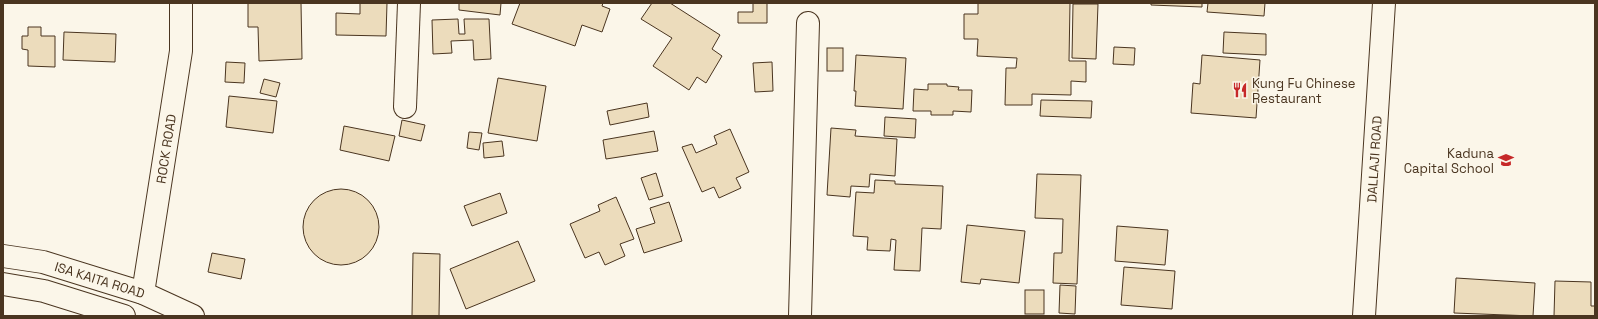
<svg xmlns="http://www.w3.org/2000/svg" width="1598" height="319" font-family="'Space Grotesk',sans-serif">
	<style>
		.building { fill: #ecdcbc; stroke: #4a3520 }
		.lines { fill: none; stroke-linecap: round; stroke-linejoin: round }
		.minor-casing { stroke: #4a3520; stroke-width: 24 }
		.major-casing { stroke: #4a3520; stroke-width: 24 }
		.minor { stroke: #fbf6e9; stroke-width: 22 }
		.major { stroke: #fbf6e9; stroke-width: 22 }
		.labels { text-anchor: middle; stroke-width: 3; stroke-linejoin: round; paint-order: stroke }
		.poi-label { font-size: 13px; fill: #4a3520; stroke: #fbf6e9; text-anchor: start }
		.street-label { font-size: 13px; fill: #4a3520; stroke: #fbf6e9 }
	</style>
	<rect width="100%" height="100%" fill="#fbf6e9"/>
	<g class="building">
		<polygon points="248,3 301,3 302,59 259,61 258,27 248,27"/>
		<polygon points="360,3 387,3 386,36 336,35 336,13 360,14"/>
		<polygon points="459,3 501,3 500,15 459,10"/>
		<polygon points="520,3 603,3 602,6 610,9 602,32 582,25 575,46 512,24"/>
		<polygon points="652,3 670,3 720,35 712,49 722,56 706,83 697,77 689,90 653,66 672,38 641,19"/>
		<polygon points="753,3 767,3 767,23 738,23 738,12 753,12"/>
		<polygon points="978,3 1070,3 1069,61 1086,61 1086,82 1071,81 1071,95 1032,94 1032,105 1005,105 1006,68 1016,68 1017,58 977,56 978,39 964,39 964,14 978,14"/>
		<polygon points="1151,3 1202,3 1202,7 1151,5"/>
		<polygon points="1208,3 1265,3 1264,16 1207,12"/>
		<polygon points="1073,4 1098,4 1096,59 1072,58"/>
		<polygon points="458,19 459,34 465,34 464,19 489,19 491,59 474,60 473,40 451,41 452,53 433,54 432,20"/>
		<polygon points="28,27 41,27 41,36 55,36 55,67 28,66 28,50 22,49 22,36 28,36"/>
		<polygon points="64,32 116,34 115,62 63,60"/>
		<polygon points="1224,32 1266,34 1266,55 1223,53"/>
		<polygon points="1114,47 1135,48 1134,65 1113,64"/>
		<rect x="827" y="48" width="16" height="23"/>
		<polygon points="856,55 906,58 903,109 855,106 856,91 854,91"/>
		<polygon points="1202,55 1260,60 1256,118 1191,113 1193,83 1200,84"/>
		<polygon points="226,62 245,63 244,83 225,82"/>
		<polygon points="772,62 773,91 755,92 753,63"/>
		<polygon points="498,78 546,86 537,141 488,133"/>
		<polygon points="264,79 280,83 276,97 260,93"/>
		<polygon points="928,84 947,84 947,86 959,87 958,90 972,90 971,112 953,111 953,115 931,115 931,111 913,111 914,89 928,90"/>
		<polygon points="229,96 277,101 273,133 226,127"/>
		<polygon points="1041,100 1092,101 1091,118 1040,116"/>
		<polygon points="647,103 649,117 610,125 607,111"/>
		<polygon points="885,117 916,119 915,138 884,136"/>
		<polygon points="402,120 425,125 421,141 399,136"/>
		<polygon points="344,126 395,136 389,161 340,150"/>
		<polygon points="831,128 856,130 855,136 897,139 895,176 870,174 869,187 851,186 850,197 827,195"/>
		<polygon points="730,129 749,172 736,178 741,188 719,198 714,187 702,192 682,147 692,144 696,153 717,144 714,136"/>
		<polygon points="654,131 658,151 606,159 603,140"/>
		<polygon points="469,132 482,133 479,150 467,148"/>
		<polygon points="502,141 504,156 484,158 483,143"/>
		<polygon points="656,173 663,196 649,200 641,178"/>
		<polygon points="1037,174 1081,175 1077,284 1053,283 1054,253 1062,253 1063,219 1035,218"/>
		<polygon points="875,180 895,181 895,184 943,186 941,229 922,228 920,271 894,270 896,240 891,239 890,251 867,250 868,237 853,236 856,192 874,193"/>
		<circle cx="341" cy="227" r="38"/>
		<polygon points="500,193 507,213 472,226 464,206"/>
		<polygon points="616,197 634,239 620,244 625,256 605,265 599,252 585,258 570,224 600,211 598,205"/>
		<polygon points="669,202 682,241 644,253 636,229 655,223 650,208"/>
		<polygon points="967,225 1025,231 1019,283 981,279 980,284 961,282"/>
		<polygon points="1117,226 1168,230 1165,265 1115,261"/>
		<polygon points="518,241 535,281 466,309 450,269"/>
		<polygon points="212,253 245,259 241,279 208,272"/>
		<polygon points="413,253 440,254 439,316 412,316"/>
		<polygon points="1124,267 1175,271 1172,309 1121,305"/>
		<polygon points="1456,278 1535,283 1533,316 1454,313"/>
		<polygon points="1555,281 1591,282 1591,306 1595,306 1595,316 1554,316"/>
		<polygon points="1060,285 1076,286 1075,314 1059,313"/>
		<rect x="1025" y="290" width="19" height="24"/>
	</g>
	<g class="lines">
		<defs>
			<g id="minor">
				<polyline points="405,107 409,3"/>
				<path id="s1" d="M143,293L181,51V3"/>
				<polyline points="800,316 808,23"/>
				<path id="s2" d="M1364,316L1384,3"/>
			</g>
			<g id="major">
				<path id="s3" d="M3,256L43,262L143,293L193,316"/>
				<polyline points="3,284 44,291 124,316"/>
			</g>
		</defs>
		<use href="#minor" class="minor-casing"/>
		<use href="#major" class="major-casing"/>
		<use href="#minor" class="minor"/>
		<use href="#major" class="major"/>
	</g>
	<defs>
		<symbol id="restaurant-bare" viewBox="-9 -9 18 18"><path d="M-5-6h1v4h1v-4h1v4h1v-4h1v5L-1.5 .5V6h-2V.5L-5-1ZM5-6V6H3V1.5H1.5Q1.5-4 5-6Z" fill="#c62828" stroke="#fbf6e9" stroke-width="2.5" paint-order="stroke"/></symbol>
		<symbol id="school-bare" viewBox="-9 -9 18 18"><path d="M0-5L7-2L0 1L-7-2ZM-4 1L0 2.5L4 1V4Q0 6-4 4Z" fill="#c62828" stroke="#fbf6e9" stroke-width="2.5" paint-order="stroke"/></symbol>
	</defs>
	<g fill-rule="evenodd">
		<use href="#restaurant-bare" x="1229" y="79" width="22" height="22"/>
		<use href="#school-bare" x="1495" y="149" width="22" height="22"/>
	</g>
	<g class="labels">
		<g class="poi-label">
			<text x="1252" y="88">Kung Fu Chinese<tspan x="1252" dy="15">Restaurant</tspan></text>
			<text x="1494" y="158" text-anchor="end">Kaduna<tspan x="1494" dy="15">Capital School</tspan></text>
		</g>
		<g class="street-label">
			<text dy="5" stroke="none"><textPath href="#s1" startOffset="146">ROCK ROAD</textPath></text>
			<text dy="5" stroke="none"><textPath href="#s2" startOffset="157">DALLAJI ROAD</textPath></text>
			<text dy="5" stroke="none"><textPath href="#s3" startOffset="100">ISA KAITA ROAD</textPath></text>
		</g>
	</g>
	<rect width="1598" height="319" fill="none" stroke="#4a3520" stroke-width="8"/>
</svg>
